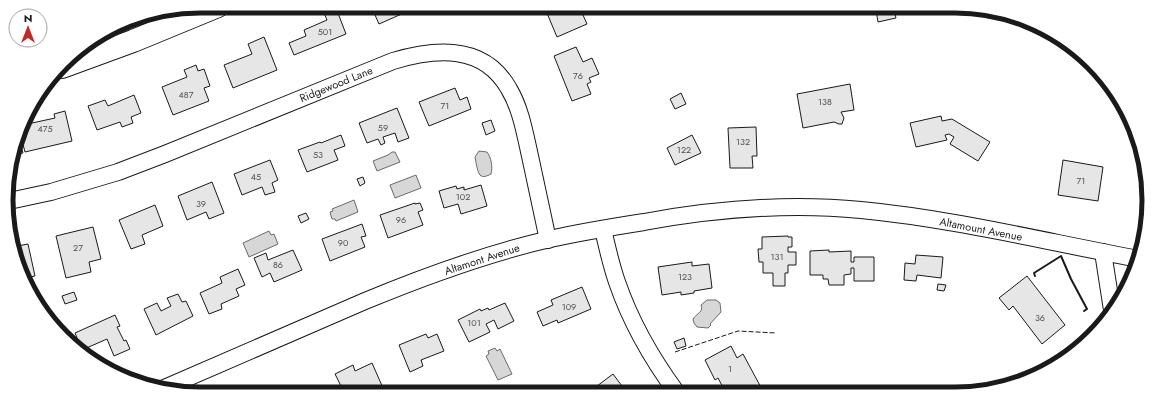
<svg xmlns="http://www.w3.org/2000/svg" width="1155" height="400" font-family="Jost,sans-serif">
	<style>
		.water { fill: #d7d7d7; stroke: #6a6a6a }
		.building { fill: #e6e6e6; stroke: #1a1a1a }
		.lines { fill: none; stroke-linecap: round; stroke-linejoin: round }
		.street-casing { stroke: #1a1a1a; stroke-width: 18 }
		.secondary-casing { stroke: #1a1a1a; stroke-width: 24 }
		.street { stroke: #fff; stroke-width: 16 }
		.secondary { stroke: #fff; stroke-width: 22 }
		.fence { stroke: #1a1a1a; stroke-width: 1; stroke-dasharray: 5 2; stroke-linecap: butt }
		.wall { stroke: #1a1a1a; stroke-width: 2 }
		.labels { text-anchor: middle; stroke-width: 3; stroke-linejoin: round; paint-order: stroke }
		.number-label { font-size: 9px; fill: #4d4d4d }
		.street-label { font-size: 11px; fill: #1a1a1a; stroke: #fff }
		.rim { fill: none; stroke: #1a1a1a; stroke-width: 5 }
	</style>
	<rect width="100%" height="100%" fill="#fff"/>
	<g class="water">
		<path d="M479,151L487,152C491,157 493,167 491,174C487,176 483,178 480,175C477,171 476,162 475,157Z"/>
		<polygon points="392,152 395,152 400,162 377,171 373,161 388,155"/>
		<polygon points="416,175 421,188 395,198 390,185"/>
		<polygon points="354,200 358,212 336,221 335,219 332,219 330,212 333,211 332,209"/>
		<polygon points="269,231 271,235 274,234 278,244 249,257 243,243"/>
		<path d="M707,300H716L720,303L721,312L710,324L711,325L708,328L697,327L694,323L693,319C697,313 704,312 701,305Z"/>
		<polygon points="495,348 497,351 500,349 512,374 498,380 486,356 489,354 488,351"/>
	</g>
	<g class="building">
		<polygon points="371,6 412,6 413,9 379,24"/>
		<polygon points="544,6 579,6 587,24 557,37"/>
		<polygon points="893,6 896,18 878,22 876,10"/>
		<polygon points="336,8 346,34 294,55 289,43 306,36 304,30 327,20 324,13"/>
		<polygon points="264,37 277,70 233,88 224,65 252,54 248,44"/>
		<polygon points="576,47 583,62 592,58 599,74 589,78 591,82 587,84 591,94 572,101 554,56"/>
		<polygon points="196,65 198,71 204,69 210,86 204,88 209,101 173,115 162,87 187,77 184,70"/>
		<polygon points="850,84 854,110 841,112 844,118 842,124 839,124 834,122 803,128 797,94"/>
		<polygon points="455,88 460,100 467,97 471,109 429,126 419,102"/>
		<polygon points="681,93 686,104 675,109 670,99"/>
		<polygon points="134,95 141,113 131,117 133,123 122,127 120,122 97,130 88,106 105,100 108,106"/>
		<polygon points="397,108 409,138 398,142 395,133 383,137 385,143 381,145 378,139 367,143 359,123"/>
		<polygon points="65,111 72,141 25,152 20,133 23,125 55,118 54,114"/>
		<polygon points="941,116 942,121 952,119 990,142 978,161 950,144 954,137 949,134 945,135 947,140 916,147 910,123"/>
		<polygon points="491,120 495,131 486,135 482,123"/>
		<polygon points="756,127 757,156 752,156 753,168 730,168 728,128"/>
		<polygon points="341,135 345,146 334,150 338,160 307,172 298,150 320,142 321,143"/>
		<polygon points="692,135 701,153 675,165 667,148"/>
		<polygon points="21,146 23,153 14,155 16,147"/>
		<polygon points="270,160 278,180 272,183 275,192 265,195 262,187 242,195 234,174"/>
		<polygon points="1063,160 1103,167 1098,201 1058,195"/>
		<polygon points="1146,170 1147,174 1146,190 1145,190"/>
		<polygon points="363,177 365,183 360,186 357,179"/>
		<polygon points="212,182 224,213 209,219 206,212 187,220 178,196"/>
		<polygon points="481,185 487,206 461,214 458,204 444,208 439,191 456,186 457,189 464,187 464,190"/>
		<polygon points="415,203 415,204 420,203 423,210 418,212 423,225 388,238 380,215"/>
		<polygon points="155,205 163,226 142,235 145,244 131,249 119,220"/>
		<polygon points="306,213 309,219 301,223 298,216"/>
		<polygon points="362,224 366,236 361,237 365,247 330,261 322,239"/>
		<polygon points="93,227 101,259 89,262 91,272 66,278 56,236"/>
		<polygon points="788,236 788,237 792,237 792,247 788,247 788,252 796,252 796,265 788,265 788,273 785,273 785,286 773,286 773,273 763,273 763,262 759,262 758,249 762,249 762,237"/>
		<polygon points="28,244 35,276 25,278 12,247"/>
		<polygon points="293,250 302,270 274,282 270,273 262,277 254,258 266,253 268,260"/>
		<polygon points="829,250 829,252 851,251 851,262 854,262 854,257 874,257 874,281 854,281 854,268 851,268 851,274 844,275 844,285 829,285 828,279 823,279 823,275 810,275 810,251"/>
		<polygon points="916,255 943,257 941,278 917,275 916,281 904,280 905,263 915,264"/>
		<polygon points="692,262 692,266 709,264 712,288 694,291 694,293 681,295 681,292 662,295 658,267"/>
		<polygon points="238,269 245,285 236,289 239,296 221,304 222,309 209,314 200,293 222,283 220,277"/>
		<polygon points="1027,276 1065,325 1042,344 1013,306 1009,310 999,298"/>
		<polygon points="938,284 946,285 944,291 937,290"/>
		<polygon points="582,287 591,309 558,323 557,320 543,326 537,312 553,305 551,300"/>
		<polygon points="74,292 77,300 65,304 62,296"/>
		<polygon points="178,294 182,302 186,301 193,316 156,335 144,309 157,303 161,311 171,306 167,298"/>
		<polygon points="505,303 514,321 498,329 494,320 486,324 490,332 469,342 458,320 480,309 481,311 488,308 489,310"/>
		<polygon points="115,315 120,326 117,327 124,341 126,340 130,349 114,356 107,339 82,350 75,333"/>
		<polygon points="426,334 428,338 437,334 444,351 421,360 423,366 410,372 399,345"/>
		<polygon points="684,338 686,346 677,349 674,342"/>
		<polygon points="731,346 737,358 743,354 764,393 726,393 718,378 715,380 705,360"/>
		<polygon points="372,363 383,388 377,391 379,394 345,394 335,374 353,365 355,371"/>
		<polygon points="613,374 622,386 621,387 625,393 602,393 597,386"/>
	</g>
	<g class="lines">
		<defs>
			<g id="street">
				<path d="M9,201L51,192L118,172L165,154L393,61C436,48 484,44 509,89C521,109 525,134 530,156C536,184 542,212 548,240"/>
				<path d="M603,229C607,247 611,265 617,282C631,323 652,359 677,393"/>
				<polyline points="1103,252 1112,310"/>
				<path d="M162,389L365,301C423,277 489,253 550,239C581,232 612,227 644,222C715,209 789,203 861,210C955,219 1047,242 1139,259"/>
			</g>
			<polyline id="secondary" points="62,67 133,41 218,6"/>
		</defs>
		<use href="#street" class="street-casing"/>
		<use href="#secondary" class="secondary-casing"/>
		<use href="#street" class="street"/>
		<use href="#secondary" class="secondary"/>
		<polyline class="fence" points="675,352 738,331 776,333"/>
		<polyline class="wall" points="1035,276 1034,273 1061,256 1071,279 1087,309 1084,311"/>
	</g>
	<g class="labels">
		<g class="number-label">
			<text x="325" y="35">501</text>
			<text x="578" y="79">76</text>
			<text x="186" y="98">487</text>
			<text x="825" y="105">138</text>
			<text x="445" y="109">71</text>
			<text x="383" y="131">59</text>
			<text x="45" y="132">475</text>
			<text x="743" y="145">132</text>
			<text x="684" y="153">122</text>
			<text x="318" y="158">53</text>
			<text x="256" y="180">45</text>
			<text x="1081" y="184">71</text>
			<text x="463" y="200">102</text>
			<text x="201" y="207">39</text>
			<text x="401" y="223">96</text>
			<text x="343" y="246">90</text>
			<text x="78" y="251">27</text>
			<text x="777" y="260">131</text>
			<text x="278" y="268">86</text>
			<text x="685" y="280">123</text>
			<text x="569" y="310">109</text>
			<text x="1040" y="321">36</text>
			<text x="474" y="326">101</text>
			<text x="730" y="372">1</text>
		</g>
		<g class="street-label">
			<text transform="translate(336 84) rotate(-22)" y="4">Ridgewood Lane</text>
			<text transform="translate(981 229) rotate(11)" y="4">Altamount Avenue</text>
			<text transform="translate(482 259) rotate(-18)" y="4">Altamont Avenue</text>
		</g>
	</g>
	<path d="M0 0H1155V400H0ZM200 13H955A187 187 0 0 1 1142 200V200A187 187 0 0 1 955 387H200A187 187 0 0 1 13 200V200A187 187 0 0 1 200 13Z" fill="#fff" fill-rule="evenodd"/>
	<path class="rim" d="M200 13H955A187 187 0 0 1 1142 200V200A187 187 0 0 1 955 387H200A187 187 0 0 1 13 200V200A187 187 0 0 1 200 13Z"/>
	<g transform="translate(28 28)"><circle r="19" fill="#ffffff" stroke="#a3a3a3"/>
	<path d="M0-3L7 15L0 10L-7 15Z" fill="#c62828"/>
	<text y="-6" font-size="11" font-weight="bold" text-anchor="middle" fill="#1a1a1a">N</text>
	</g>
</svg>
